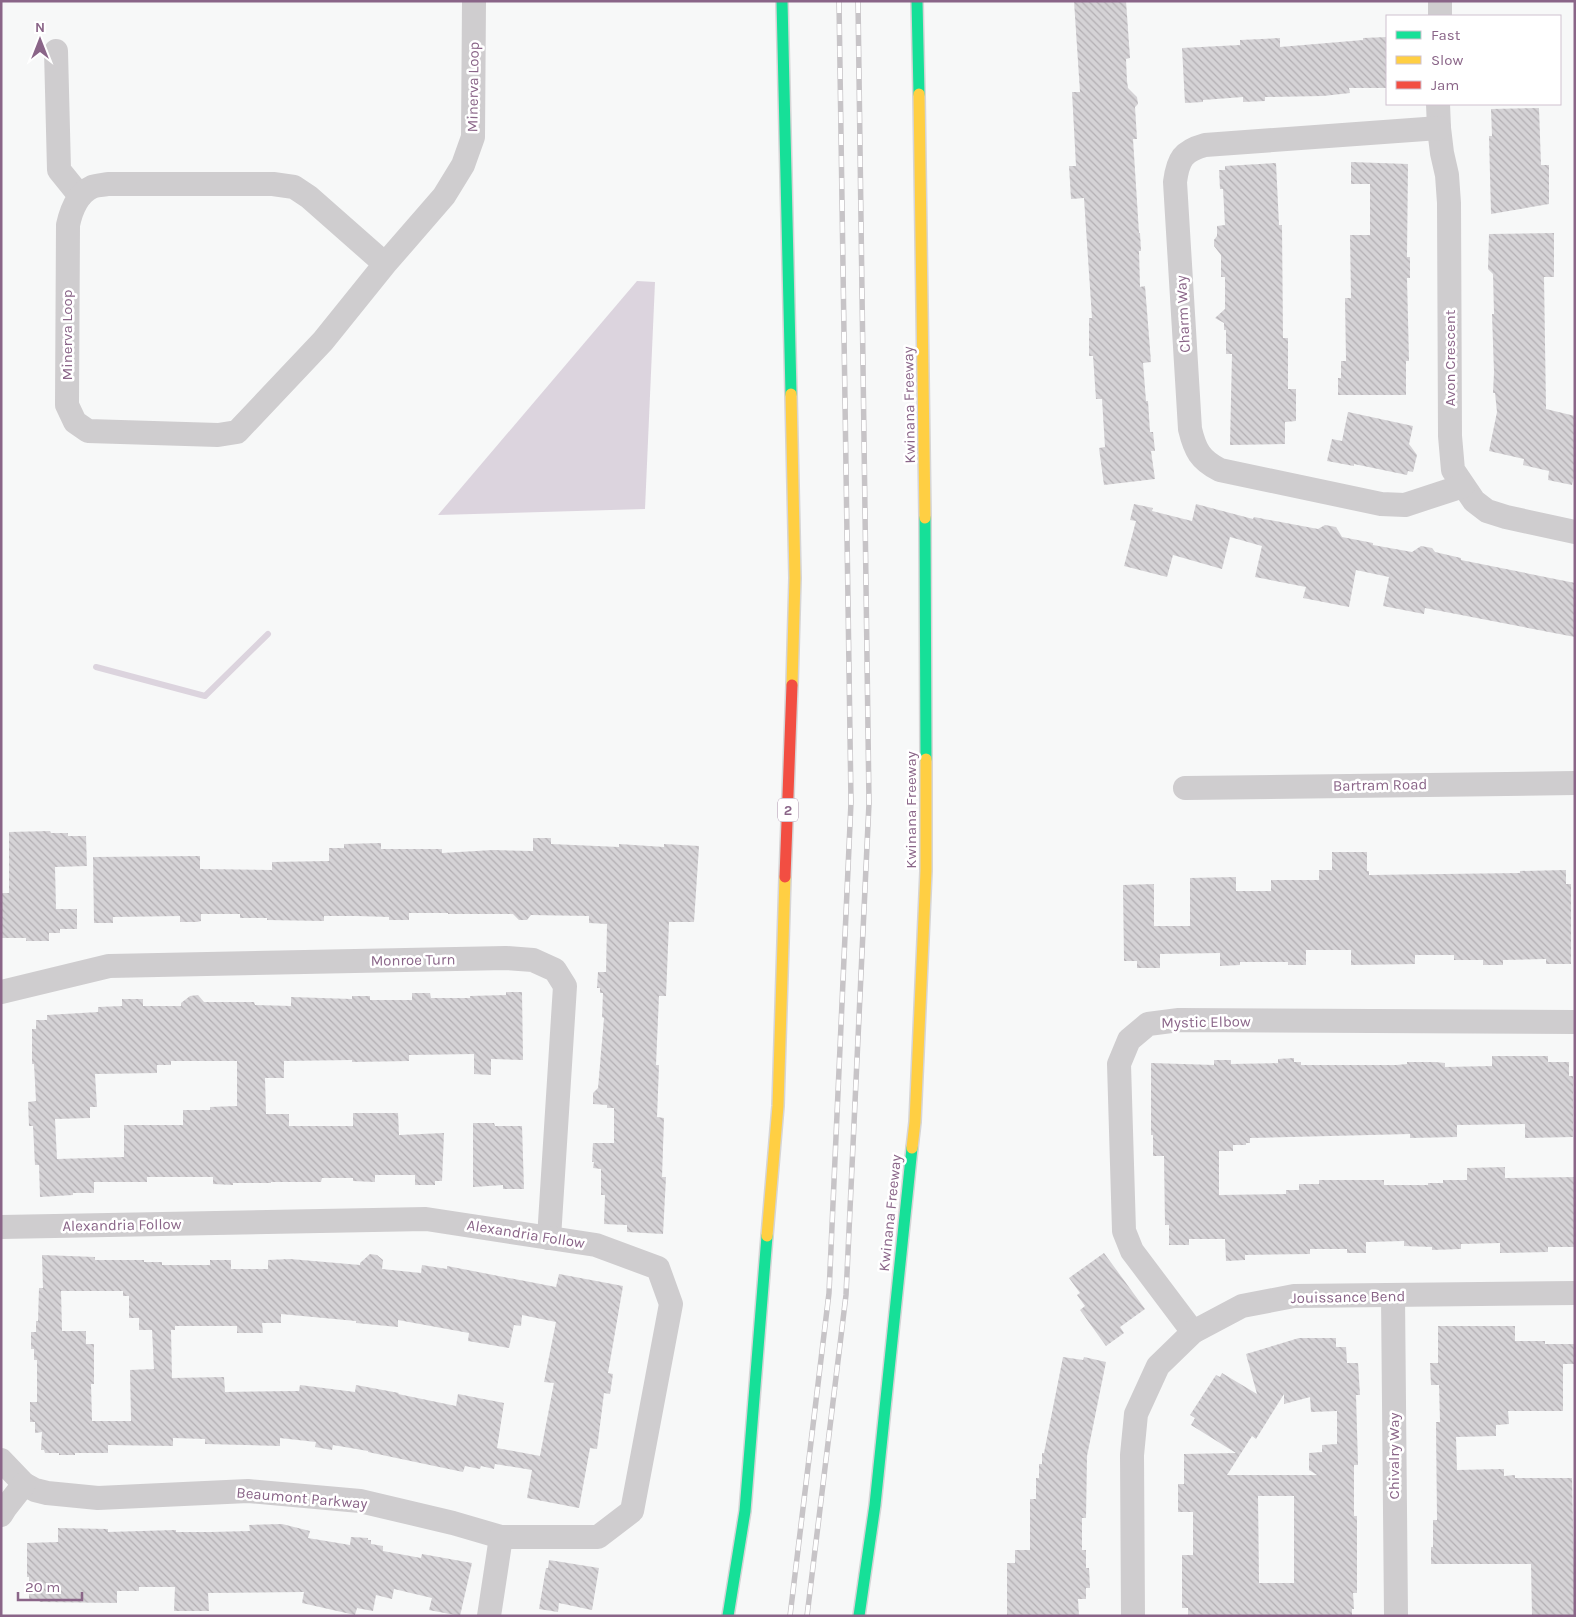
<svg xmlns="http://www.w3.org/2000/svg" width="1576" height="1617" font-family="Karla,sans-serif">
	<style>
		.water { fill: #dcd4de }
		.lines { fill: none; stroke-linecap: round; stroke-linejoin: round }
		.stream { stroke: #dcd4de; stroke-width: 6 }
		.building { fill: url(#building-back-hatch); fill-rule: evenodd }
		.fast-casing { stroke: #d6d5d6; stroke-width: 14 }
		.slow-casing { stroke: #d6d5d6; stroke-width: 14 }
		.jam-casing { stroke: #d6d5d6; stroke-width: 14 }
		.street { stroke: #cfcdcf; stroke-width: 24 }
		.fast { stroke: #16e098; stroke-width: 11 }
		.slow { stroke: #ffcf43; stroke-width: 11 }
		.jam { stroke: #f24e42; stroke-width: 11 }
		.rail-casing { stroke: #c7c4c7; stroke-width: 5.5 }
		.rail { stroke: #fff; stroke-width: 4; stroke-dasharray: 11; stroke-linecap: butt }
		.labels { text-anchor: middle; stroke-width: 5; stroke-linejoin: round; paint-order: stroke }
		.shield { fill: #fff; stroke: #ad93ac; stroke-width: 1 }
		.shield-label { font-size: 14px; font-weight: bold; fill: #8a6588 }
		.street-label { font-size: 15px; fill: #8a6588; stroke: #fff }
	</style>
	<defs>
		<pattern id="building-back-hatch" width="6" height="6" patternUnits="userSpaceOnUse" patternTransform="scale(1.25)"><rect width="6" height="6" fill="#d5d3d6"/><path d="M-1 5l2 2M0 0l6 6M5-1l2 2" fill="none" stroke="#b3afb3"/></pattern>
	</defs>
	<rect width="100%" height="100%" fill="#f7f8f8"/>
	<polygon class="water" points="637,281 655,282 645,509 438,515"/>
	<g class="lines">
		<polyline class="stream" points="96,667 205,696 268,634"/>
	</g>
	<g class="building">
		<polygon points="1074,1 1126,1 1130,58 1126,59 1127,81 1128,88 1137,97 1138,104 1135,107 1137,139 1133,139 1139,233 1140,233 1141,251 1139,251 1140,287 1145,286 1151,362 1143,363 1146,401 1148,401 1150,432 1153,432 1155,451 1151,451 1155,479 1104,485 1099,448 1105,447 1102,399 1096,399 1093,356 1089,356 1089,318 1092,318 1084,198 1071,199 1069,166 1076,166 1072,92 1080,92"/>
		<polygon points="1387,37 1387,88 1349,88 1350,93 1323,96 1265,97 1265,101 1243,102 1243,97 1203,100 1203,102 1185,103 1182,48 1240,45 1240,40 1280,38 1280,47 1363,40 1363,38"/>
		<polygon points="1539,108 1541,165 1549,165 1549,204 1491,214 1489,136 1492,136 1491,109"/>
		<polygon points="1351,162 1408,164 1407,257 1410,257 1410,278 1407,278 1409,361 1406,361 1406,395 1338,395 1338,378 1341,378 1341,361 1346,361 1345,298 1351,298 1350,235 1370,235 1370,184 1351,184"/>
		<polygon points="1276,163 1279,225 1282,225 1283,338 1288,338 1288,389 1296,389 1296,421 1285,422 1285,444 1230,445 1232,354 1226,354 1226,330 1224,330 1224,323 1215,318 1225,309 1225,277 1221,277 1221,255 1214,246 1214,240 1217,236 1217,226 1225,225 1223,189 1220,189 1219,170 1225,170 1225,166"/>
		<polygon points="1554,233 1554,277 1544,277 1546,409 1575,416 1575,473 1572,485 1548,480 1549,471 1523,465 1524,459 1489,451 1497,412 1495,393 1493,393 1494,372 1492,314 1494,314 1493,274 1488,269 1489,234"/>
		<polygon points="1348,412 1413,426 1409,444 1417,455 1413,472 1408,471 1407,475 1354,464 1354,466 1327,461 1332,439 1342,441"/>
		<polygon points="1134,504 1153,508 1152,511 1192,521 1196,504 1253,519 1254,517 1318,529 1325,525 1336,527 1342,537 1373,543 1373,545 1412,552 1421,546 1432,548 1435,552 1461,558 1461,560 1575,583 1575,637 1425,608 1424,614 1383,606 1389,577 1356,570 1349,607 1303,598 1306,587 1255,577 1262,546 1230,537 1222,569 1173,555 1167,577 1124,566 1136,521 1130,520"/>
		<polygon points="50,831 51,833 68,833 68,836 86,836 87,866 55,867 56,909 77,909 77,929 60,929 60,933 49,933 49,941 26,941 26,938 1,938 1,893 9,893 9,832"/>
		<polygon points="533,838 551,838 551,844 619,847 619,844 664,847 664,844 699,846 694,922 669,922 666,996 659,996 656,1065 659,1065 657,1117 664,1118 662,1177 666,1177 663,1234 627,1232 627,1225 604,1224 605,1195 601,1195 601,1169 593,1168 594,1162 592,1162 593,1143 614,1143 614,1108 607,1108 607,1105 593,1104 593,1093 598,1088 604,1018 602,1017 603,993 600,993 600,988 597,988 598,972 606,972 607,924 589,923 589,916 531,915 527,920 519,920 513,914 448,914 448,913 409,913 409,920 389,920 389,917 358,916 324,916 324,921 267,920 267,918 240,918 240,914 201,914 201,921 197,922 180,922 180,916 113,917 113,923 94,923 93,857 200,856 200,869 272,870 272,862 329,861 329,848 344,848 344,844 381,843 381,849 442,849 442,853 493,850 533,851"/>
		<polygon points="1332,852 1367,852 1367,871 1369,871 1369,875 1520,873 1520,871 1566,870 1566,884 1571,884 1571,964 1546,964 1546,959 1503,960 1503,965 1483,965 1483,960 1454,960 1454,955 1415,955 1415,964 1351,965 1351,950 1306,950 1306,965 1288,965 1288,962 1240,962 1240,965 1220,966 1220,953 1160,954 1160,968 1137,968 1137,961 1124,961 1123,885 1154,884 1154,926 1190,926 1190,878 1236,877 1236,891 1271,891 1271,880 1319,880 1319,870 1332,870"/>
		<path d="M506,992H522L523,1060L491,1059V1075L474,1074V1054L409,1055V1061L352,1062V1060L284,1061V1078H265L266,1114H289V1126H353V1113H398L399,1135L444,1133L442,1181H435V1185H415V1175H375V1182L353,1181V1178H322L321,1182H271V1183H233V1185L213,1184V1177H147V1182H94V1193H73V1195L40,1197L39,1165H35L33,1126H29L28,1102L36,1101L34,1064H32V1029H36V1020H47V1015L98,1012V1007L122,1006V999H143V1006H181V1003L190,996L198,995L204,1002H254L255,1005L291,1006V997L352,999V996H370V1000H412V993H430L431,998H470V996L506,995ZM171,1061H237V1106L210,1107V1110H183V1125H124V1157L57,1159L55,1119L90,1118V1107H97L95,1074L157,1073V1065H171Z"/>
		<polygon points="1492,1056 1548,1056 1548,1062 1569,1062 1569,1076 1573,1076 1573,1137 1525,1138 1525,1124 1457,1125 1457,1137 1410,1138 1410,1134 1250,1138 1250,1143 1246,1143 1246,1145 1233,1145 1233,1151 1219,1151 1219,1195 1286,1194 1286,1190 1299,1190 1299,1184 1319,1184 1319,1180 1384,1180 1384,1185 1428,1185 1428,1183 1443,1183 1443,1180 1467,1180 1467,1168 1505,1167 1505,1178 1575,1177 1575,1247 1548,1247 1548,1252 1500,1253 1500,1243 1461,1244 1461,1249 1432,1250 1432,1247 1404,1246 1404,1241 1366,1242 1366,1253 1347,1253 1347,1249 1310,1249 1310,1254 1245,1255 1245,1260 1226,1261 1225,1239 1189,1239 1189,1245 1169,1245 1169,1225 1165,1225 1164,1156 1153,1156 1153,1135 1151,1135 1151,1063 1214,1065 1214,1060 1231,1060 1231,1064 1278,1063 1278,1059 1294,1058 1294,1062 1301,1062 1301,1065 1397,1065 1407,1064 1407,1062 1435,1062 1445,1063 1445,1067 1492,1066"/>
		<polygon points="473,1123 494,1123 495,1126 522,1126 524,1189 503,1189 503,1185 473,1187"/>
		<polygon points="1104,1253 1145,1309 1120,1327 1124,1333 1106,1346 1080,1310 1085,1306 1077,1295 1080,1293 1069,1278"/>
		<path d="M370,1254L377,1255L383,1260L382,1269L421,1273L422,1265L447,1269V1266L556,1287L559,1274L623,1286L608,1373L613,1374L610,1394L604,1393L597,1449L590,1448L579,1508L527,1498L532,1470L495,1464L494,1469L481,1466L480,1469L465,1466L463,1472L368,1452V1451L333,1445L332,1450L315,1447L316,1442L280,1438V1446L205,1444V1439L173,1438V1446L108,1445V1453H75V1455H59V1453H45L44,1450H41L42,1432L35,1433V1422H30V1402H37V1360H34V1349H31V1332H36V1321H38L39,1288H43L42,1255L95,1257V1260H144V1262H162V1265H210V1260H231V1269H268V1260L290,1259L360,1265V1263ZM61,1291H123V1296H129V1318H139V1330H152L154,1369L130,1370L131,1421H92L91,1384H94V1344H86V1331H62ZM281,1314L356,1321V1323L398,1327V1320L469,1333L468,1341L509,1348L514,1325L521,1326L522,1315L556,1322L544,1382L554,1383L540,1456L497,1448L504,1403L458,1394L456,1406L398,1394L399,1393L356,1385L355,1392L300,1385L299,1391L225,1392L224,1377L172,1378L171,1330H175V1326H237V1333H263L262,1323H281Z"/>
		<polygon points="1438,1326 1515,1326 1515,1341 1545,1341 1545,1344 1575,1344 1575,1364 1563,1364 1563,1411 1508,1411 1509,1424 1496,1425 1496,1436 1456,1437 1457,1470 1504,1469 1504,1476 1515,1475 1515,1478 1572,1478 1575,1616 1532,1616 1531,1564 1431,1564 1431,1547 1433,1547 1433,1520 1437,1520 1436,1422 1440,1422 1439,1385 1431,1385 1430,1363 1438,1363"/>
		<path d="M1299,1338H1336V1347H1346L1347,1363H1358L1360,1395H1356L1358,1465H1354V1516H1357V1593H1353L1354,1609H1352V1616H1188V1608H1182V1555H1193V1512H1178V1484H1184V1454L1236,1453L1191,1425L1195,1418L1190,1415L1216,1375L1220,1377L1222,1373L1257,1394L1246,1354ZM1284,1394V1404L1310,1397L1311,1412L1337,1411V1444L1322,1445V1452L1309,1453V1470L1317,1475H1227L1252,1436L1256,1439ZM1258,1496H1294V1583H1259Z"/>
		<polygon points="1063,1357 1083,1360 1084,1357 1106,1362 1087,1456 1086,1518 1082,1518 1082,1550 1086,1550 1086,1568 1089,1568 1090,1588 1086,1588 1086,1599 1078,1599 1079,1616 1007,1616 1007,1563 1015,1563 1015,1550 1030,1550 1030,1499 1036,1499 1036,1478 1039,1478 1039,1464 1042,1464 1042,1453 1044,1453"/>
		<polygon points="282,1524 310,1531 308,1538 350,1545 351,1537 368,1538 368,1540 371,1540 371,1544 383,1546 383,1551 421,1558 422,1554 472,1563 460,1616 429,1610 432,1598 394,1589 392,1599 376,1595 373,1611 357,1608 355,1615 302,1603 304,1592 208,1593 209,1611 174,1611 175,1587 139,1587 139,1591 117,1591 117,1603 40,1602 39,1600 29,1600 29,1577 27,1577 27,1543 58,1542 58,1528 108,1529 108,1532 176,1530 176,1532 211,1532 250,1531 249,1525"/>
		<polygon points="549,1560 599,1568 592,1610 559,1603 558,1612 539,1609 546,1568 548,1568"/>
	</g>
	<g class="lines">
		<defs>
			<g id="fast">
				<polyline points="782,1 791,394"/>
				<polyline points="917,1 919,94"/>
				<polyline points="925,518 926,759"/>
				<polyline points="728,1616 745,1511 767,1236"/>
				<polyline points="859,1616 875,1505 912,1148"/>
			</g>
			<g id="slow">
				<polyline points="919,94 925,518"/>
				<polyline points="791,394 795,578 792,685"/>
				<polyline points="912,1148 915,1122 926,871 926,759"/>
				<polyline points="767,1236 778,1106 785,877"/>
			</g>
			<polyline id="jam" points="785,877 792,685"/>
		</defs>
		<use href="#fast" class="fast-casing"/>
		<use href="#slow" class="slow-casing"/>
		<use href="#jam" class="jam-casing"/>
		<g class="street">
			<polyline points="1440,16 1440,1"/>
			<polyline points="56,51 59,170 80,196"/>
			<polyline points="1438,104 1439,128 1442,153 1447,175 1449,203 1450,436 1453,470 1474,501 1487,511 1506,517 1575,532"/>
			<path d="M1439,128L1205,145C1183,151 1178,159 1175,182L1190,429C1195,450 1200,460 1220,470L1381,504L1405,505L1463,486"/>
			<path d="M385,264L309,197L294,187L273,184H108C103,185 96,185 92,187C77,194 71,211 68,225L67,405L75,422L88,431L218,435L237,432L323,341L385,264L444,196L463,165L473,137L474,1"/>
			<polyline points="1185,788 1575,783"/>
			<polyline points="1,992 109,966 506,958 533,960 555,970 565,986 549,1238"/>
			<polyline points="1,1227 426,1219 596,1245 658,1268 671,1304 632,1511 598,1537 501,1537 453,1523 360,1501 248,1491 98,1498 47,1493 35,1490 24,1484 1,1460"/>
			<polyline points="1393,1296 1396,1616"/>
			<polyline points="1193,1332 1132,1251 1124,1231 1119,1064 1129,1040 1148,1024 1179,1020 1575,1022"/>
			<polyline points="1,1515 6,1507 24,1484"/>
			<polyline points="489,1616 501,1537"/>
			<polyline points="1133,1616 1132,1455 1136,1414 1158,1366 1193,1332 1242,1306 1294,1296 1575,1293"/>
		</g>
		<use href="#fast" class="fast"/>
		<use href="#slow" class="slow"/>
		<use href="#jam" class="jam"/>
		<defs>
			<g id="rail">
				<polyline points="790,1616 829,1293 851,802 839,1"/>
				<polyline points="807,1616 846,1295 869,803 858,1"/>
			</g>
		</defs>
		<use href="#rail" class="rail-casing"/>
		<use href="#rail" class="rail"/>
	</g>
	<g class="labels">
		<rect class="shield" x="778" y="798.5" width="20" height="23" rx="4"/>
		<g class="shield-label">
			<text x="788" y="815">2</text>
		</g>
		<g class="street-label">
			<text transform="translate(473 87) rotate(-89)" y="5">Minerva Loop</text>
			<text transform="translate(1183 314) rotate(-93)" y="5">Charm Way</text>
			<text transform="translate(67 335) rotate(-90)" y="5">Minerva Loop</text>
			<text transform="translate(1450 358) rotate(-90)" y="5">Avon Crescent</text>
			<text transform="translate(909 405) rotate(-91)" y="5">Kwinana Freeway</text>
			<text transform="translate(1380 785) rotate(-1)" y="5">Bartram Road</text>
			<text transform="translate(911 810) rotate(-90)" y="5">Kwinana Freeway</text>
			<text transform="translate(413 960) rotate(-1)" y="5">Monroe Turn</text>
			<text transform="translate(1206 1022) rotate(-1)" y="5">Mystic Elbow</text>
			<text transform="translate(890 1213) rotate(-84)" y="5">Kwinana Freeway</text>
			<text transform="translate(122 1225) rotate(-1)" y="5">Alexandria Follow</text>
			<text transform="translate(526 1234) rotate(9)" y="5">Alexandria Follow</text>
			<text transform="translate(1348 1297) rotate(-1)" y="5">Jouissance Bend</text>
			<text transform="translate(1394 1456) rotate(-90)" y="5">Chivalry Way</text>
			<text transform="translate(302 1498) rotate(5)" y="5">Beaumont Parkway</text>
		</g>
	</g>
	<rect width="1576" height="1617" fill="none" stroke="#8a6588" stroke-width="5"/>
	<rect x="1386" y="15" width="175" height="90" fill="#ffffff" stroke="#d0c1cf"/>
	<rect x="1396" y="31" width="25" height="8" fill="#16e098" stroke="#d0c1cf"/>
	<text x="1431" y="40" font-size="15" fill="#8a6588">Fast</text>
	<rect x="1396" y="56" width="25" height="8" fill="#ffcf43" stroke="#d0c1cf"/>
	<text x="1431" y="65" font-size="15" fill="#8a6588">Slow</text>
	<rect x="1396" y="81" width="25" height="8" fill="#f24e42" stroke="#d0c1cf"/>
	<text x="1431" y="90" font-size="15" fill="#8a6588">Jam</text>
	<g transform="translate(40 40)" stroke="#ffffff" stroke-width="4" paint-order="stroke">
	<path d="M0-4L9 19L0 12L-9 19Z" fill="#8a6588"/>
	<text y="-8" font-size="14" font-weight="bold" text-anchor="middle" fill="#8a6588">N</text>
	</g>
	<path d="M18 1592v8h64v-8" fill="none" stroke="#8a6588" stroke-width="2.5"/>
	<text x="25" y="1592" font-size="15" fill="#8a6588" stroke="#ffffff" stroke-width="4" paint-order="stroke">20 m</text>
</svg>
